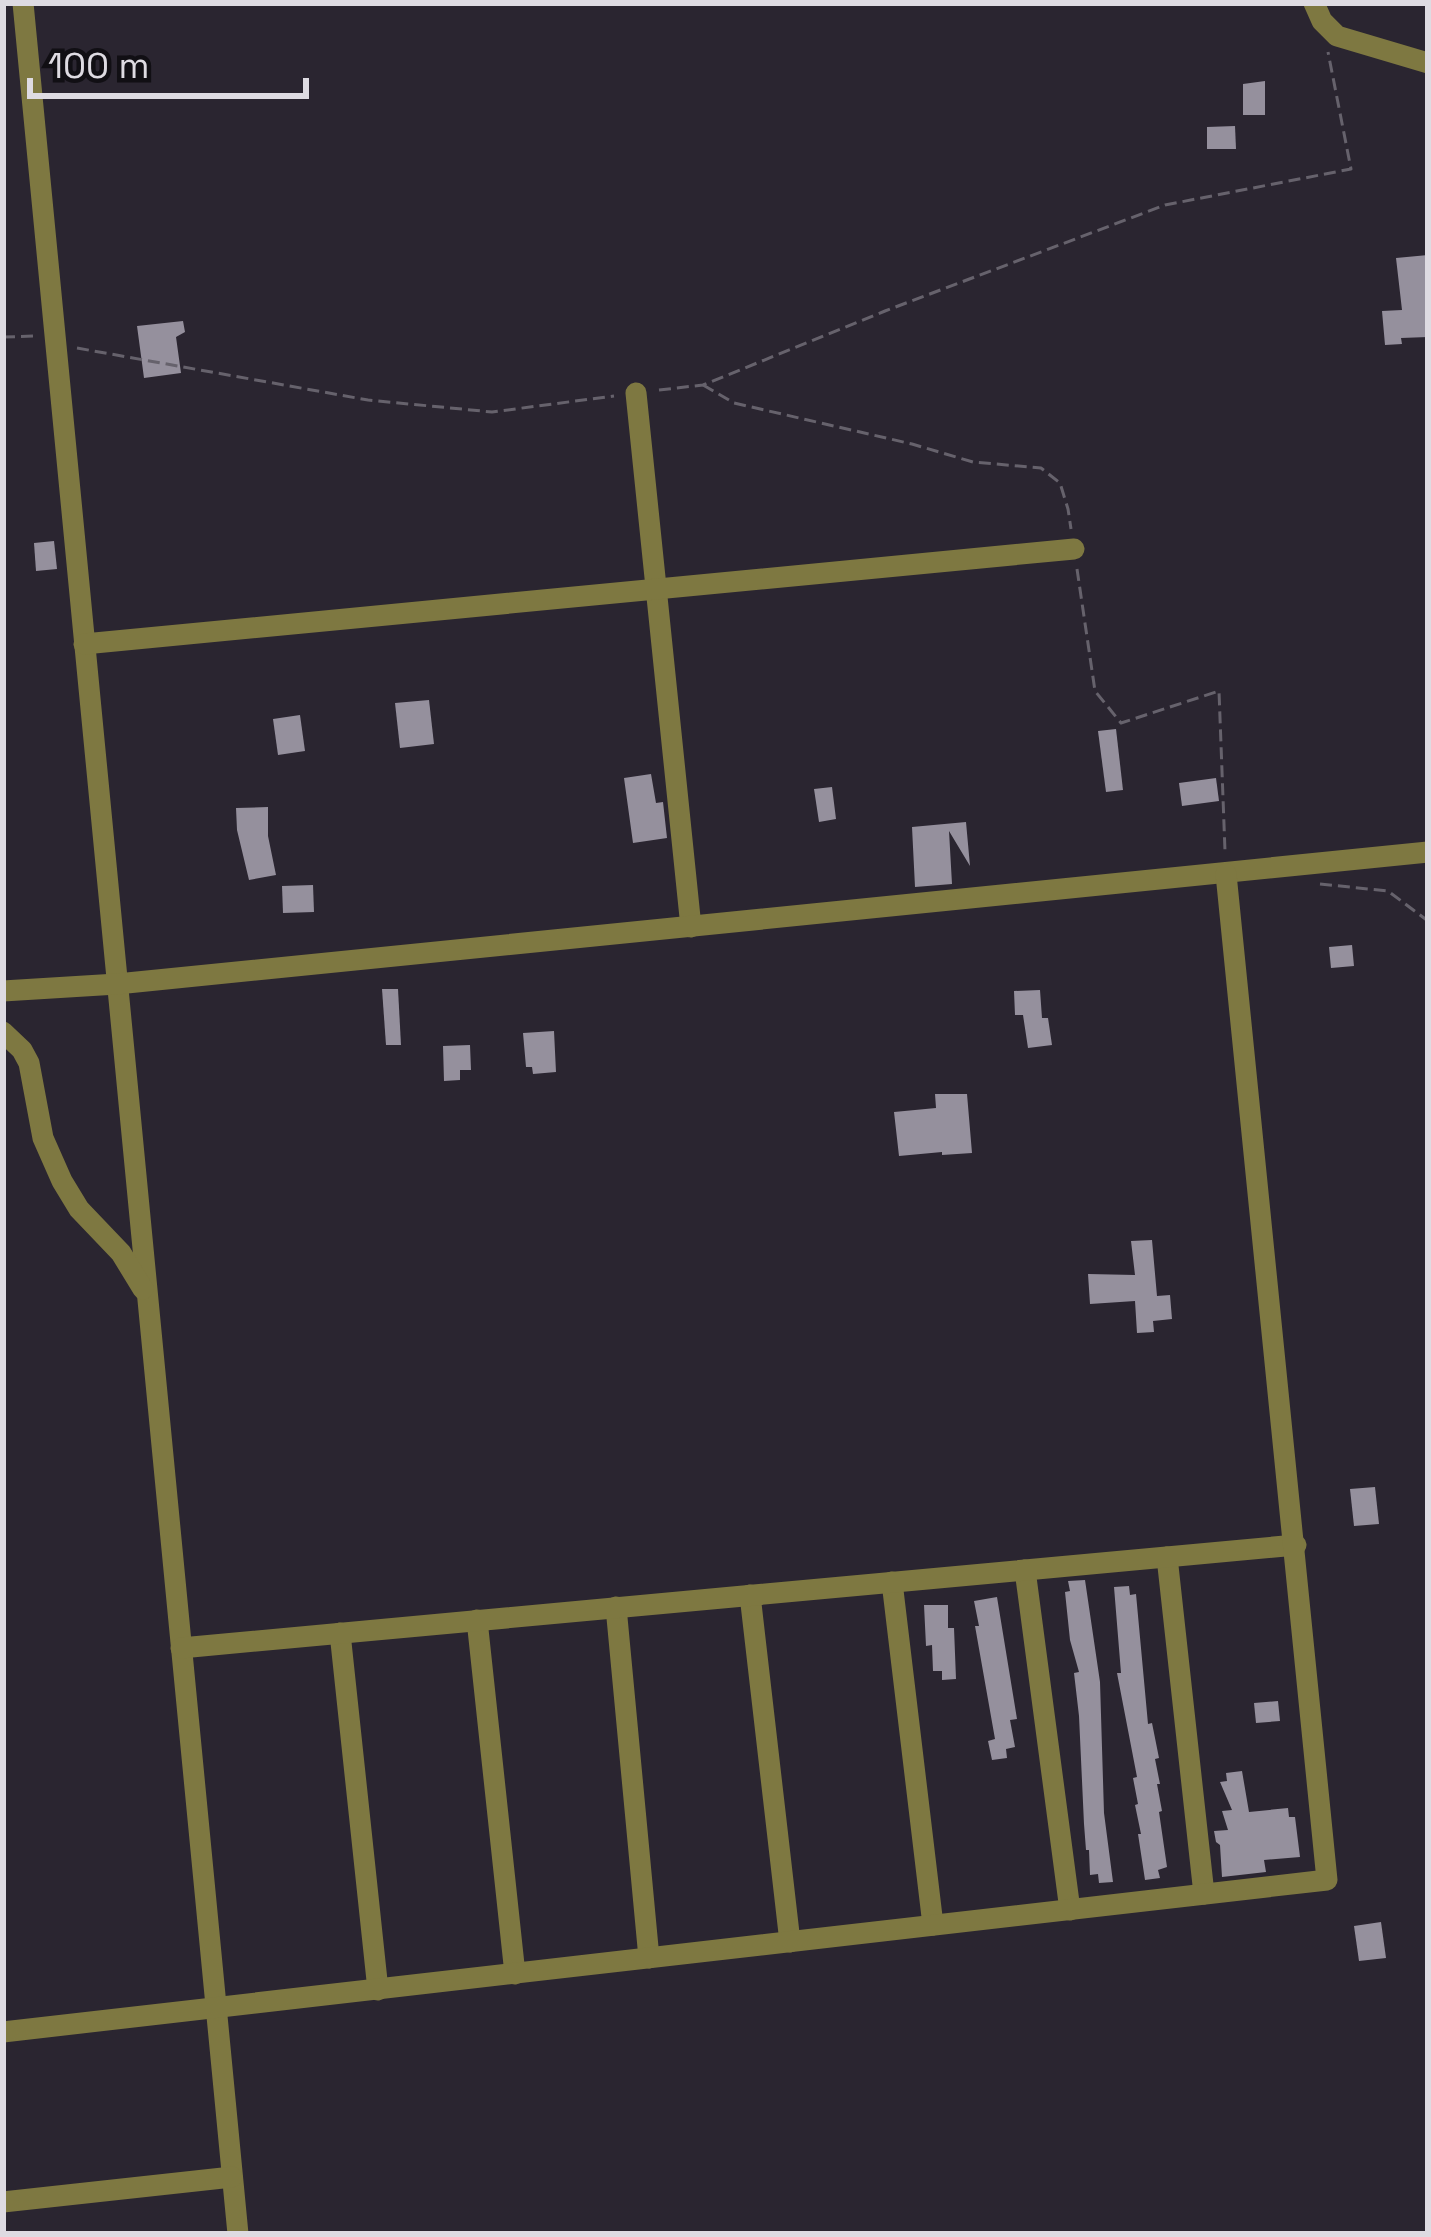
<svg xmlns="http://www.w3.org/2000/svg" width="1431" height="2237" font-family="'Space Grotesk',sans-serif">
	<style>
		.building { fill: #95909d }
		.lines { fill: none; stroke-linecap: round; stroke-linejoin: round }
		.path { stroke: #66626c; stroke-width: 3; stroke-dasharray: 12 6; stroke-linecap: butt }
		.minor { stroke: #7e7841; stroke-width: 21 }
	</style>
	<rect width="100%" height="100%" fill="#2a2530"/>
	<g class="building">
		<polygon points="1265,81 1265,115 1243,115 1243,84"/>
		<polygon points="1235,126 1236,149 1207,149 1207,127"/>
		<polygon points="1428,255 1428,337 1401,338 1402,344 1385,345 1382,311 1402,310 1396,258"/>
		<polygon points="183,321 185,332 176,337 181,373 144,378 137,326"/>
		<polygon points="54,541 57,569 36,571 34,543"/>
		<polygon points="429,700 434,744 400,748 395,703"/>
		<polygon points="300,715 305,751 278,755 273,719"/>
		<polygon points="1116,729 1123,790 1106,792 1098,731"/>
		<polygon points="651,774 656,803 663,802 667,838 633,843 624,778"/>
		<polygon points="1216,778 1219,801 1182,806 1179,783"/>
		<polygon points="832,787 836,819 819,822 814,789"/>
		<polygon points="268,807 268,836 276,875 249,880 237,830 236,808"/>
		<polygon points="966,822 970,866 949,831 952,884 915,887 912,827"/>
		<polygon points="313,885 314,912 283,913 282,886"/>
		<polygon points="1352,945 1354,966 1331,968 1329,947"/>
		<polygon points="382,989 398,989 401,1045 386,1045"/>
		<polygon points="1040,990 1042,1018 1048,1018 1052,1045 1028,1048 1023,1015 1015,1015 1014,991"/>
		<polygon points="554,1031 556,1072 533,1074 532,1067 526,1067 523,1033"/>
		<polygon points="470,1045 471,1070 460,1070 460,1080 444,1081 443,1046"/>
		<polygon points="935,1094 967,1094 972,1153 942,1155 942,1152 899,1156 894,1112 936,1108"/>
		<polygon points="1152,1240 1157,1296 1170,1295 1172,1319 1153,1321 1154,1332 1137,1333 1135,1301 1090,1304 1088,1274 1135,1275 1131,1241"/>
		<polygon points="1375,1487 1379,1524 1354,1526 1350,1489"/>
		<polygon points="1085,1580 1100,1682 1104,1813 1113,1882 1099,1883 1098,1874 1090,1875 1089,1850 1086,1850 1084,1824 1079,1716 1074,1673 1079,1672 1070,1640 1065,1592 1070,1591 1068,1581"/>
		<polygon points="1129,1586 1130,1595 1136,1594 1148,1724 1152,1723 1159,1758 1155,1759 1160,1784 1157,1784 1162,1811 1159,1812 1167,1867 1158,1870 1160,1878 1145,1880 1138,1834 1141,1834 1135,1805 1138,1804 1133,1778 1137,1777 1117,1673 1121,1673 1114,1587"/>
		<polygon points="997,1597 1017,1719 1010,1720 1015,1747 1006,1749 1007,1758 992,1760 988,1741 995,1739 975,1626 979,1626 974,1601"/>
		<polygon points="924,1605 948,1605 948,1628 954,1628 956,1679 942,1680 942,1671 933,1671 932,1645 926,1646"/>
		<polygon points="1278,1701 1280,1721 1256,1723 1254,1703"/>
		<polygon points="1242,1771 1249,1812 1288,1808 1289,1817 1295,1817 1300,1857 1264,1860 1266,1872 1222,1877 1220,1845 1216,1842 1214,1831 1228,1830 1222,1811 1232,1810 1220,1782 1227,1781 1226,1773"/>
		<polygon points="1381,1922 1386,1958 1359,1961 1354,1926"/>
	</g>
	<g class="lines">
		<g class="path">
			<polyline points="3,337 37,336"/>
			<polyline points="77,348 368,400 492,412 614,396"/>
			<polyline points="703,385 734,403 912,444 973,462 1041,468 1060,483 1068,509 1071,529"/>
			<polyline points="659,390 703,385 885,311 1165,205 1351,169 1328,52"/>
			<polyline points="1077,569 1095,691 1121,723 1219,691 1225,851"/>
			<polyline points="1320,884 1388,891 1428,921"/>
		</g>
		<g class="minor">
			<polyline points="23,3 238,2234"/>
			<polyline points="1314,3 1322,21 1337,36 1428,63"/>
			<polyline points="636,393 691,927"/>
			<polyline points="84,644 1074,549"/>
			<polyline points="3,991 117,984 1428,852"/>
			<polyline points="3,1032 22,1050 29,1063 43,1138 62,1181 79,1209 121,1253 143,1289"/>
			<polyline points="1167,1557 1204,1894"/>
			<polyline points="1025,1570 1070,1910"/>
			<polyline points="892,1582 933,1925"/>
			<polyline points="750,1595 790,1942"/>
			<polyline points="616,1607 649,1958"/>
			<polyline points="477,1620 515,1974"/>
			<polyline points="340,1633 378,1990"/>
			<polyline points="181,1648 1296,1545"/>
			<polyline points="3,2032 1327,1880 1226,874"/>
			<polyline points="3,2202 232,2177"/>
		</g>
	</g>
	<rect width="1431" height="2237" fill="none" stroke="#dedbe2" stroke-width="12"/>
	<path d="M30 78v18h276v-18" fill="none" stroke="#dedbe2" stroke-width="6"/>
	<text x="48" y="78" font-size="36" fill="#dedbe2" stroke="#110f14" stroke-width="9" paint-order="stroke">100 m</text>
</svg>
